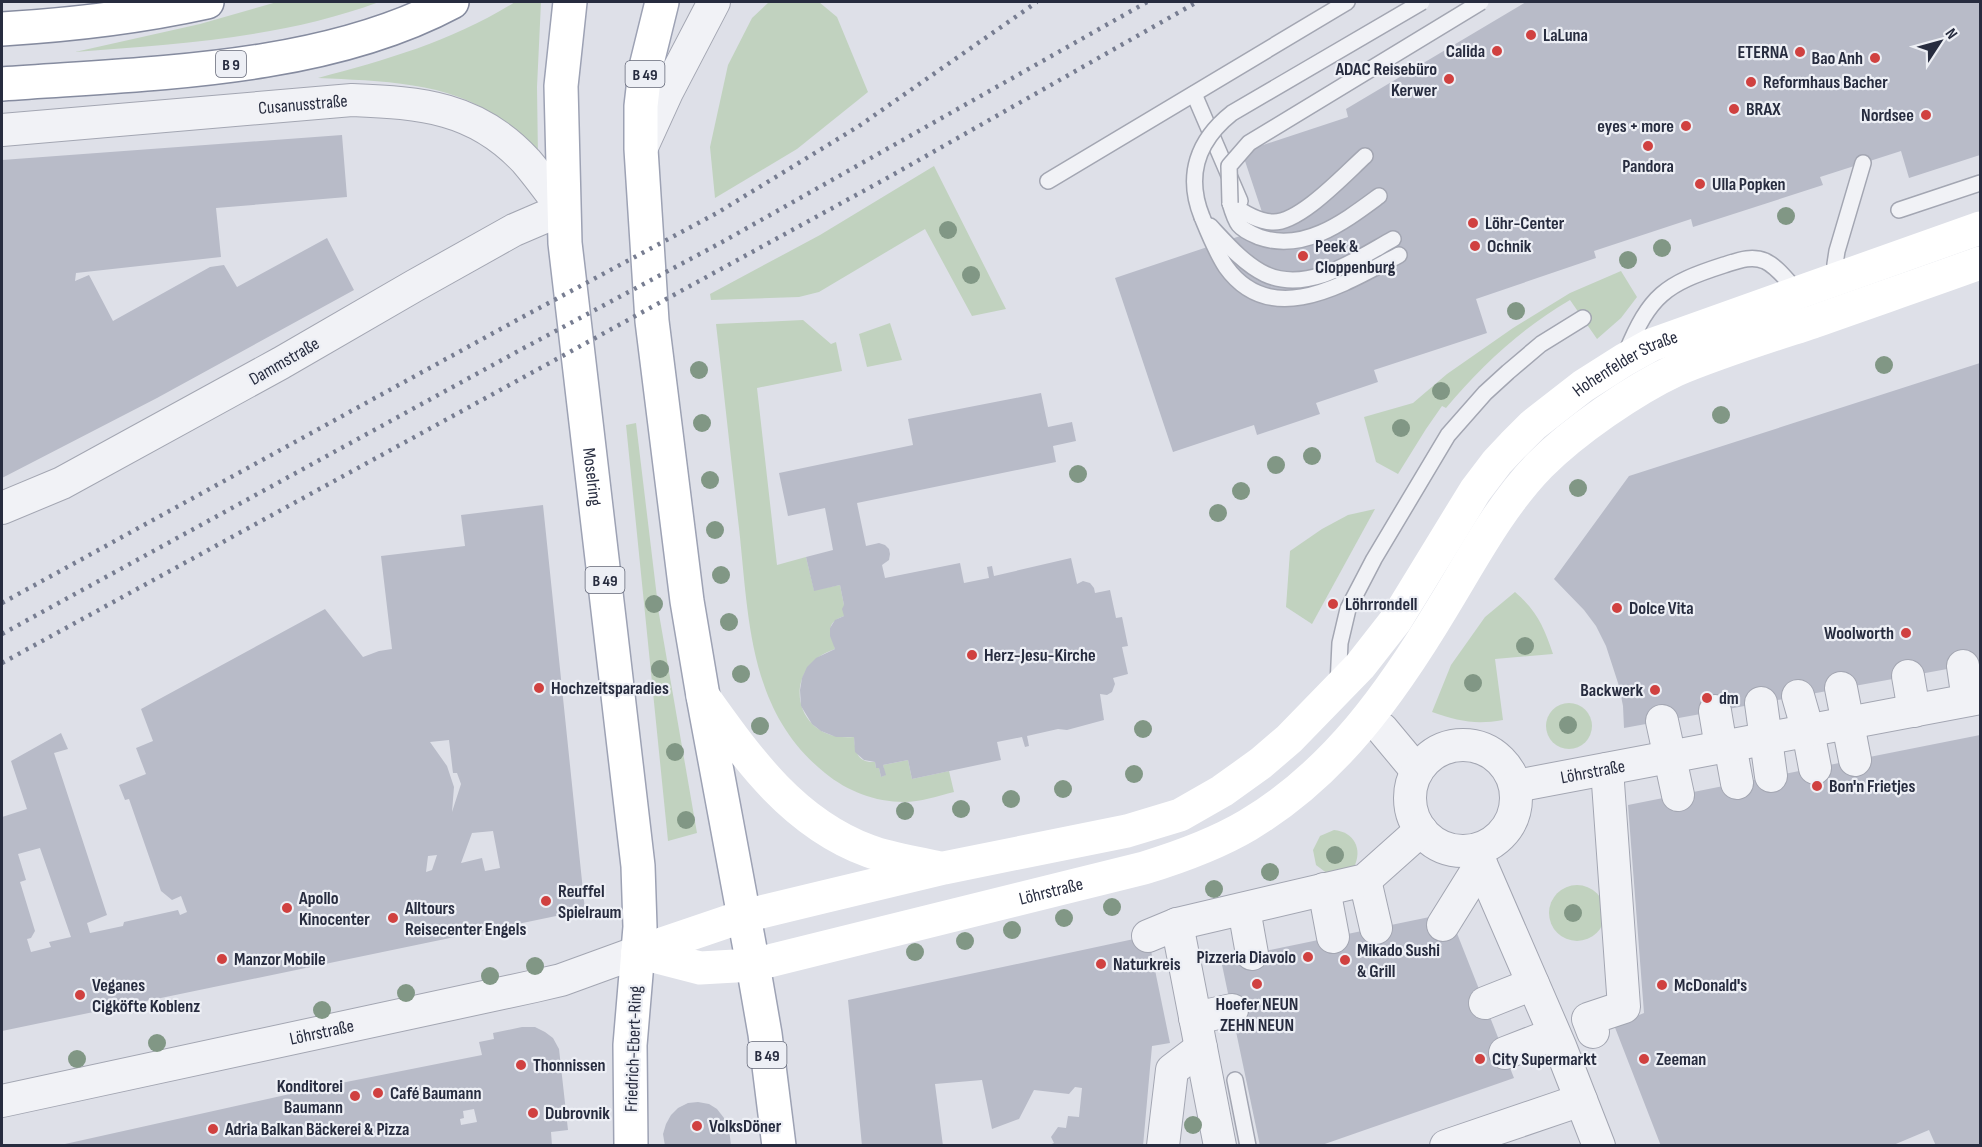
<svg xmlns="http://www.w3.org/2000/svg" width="1982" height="1147" font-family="'Sofia Sans Condensed',sans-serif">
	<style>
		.green { fill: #c1d2bf }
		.building { fill: #b8bbc8; fill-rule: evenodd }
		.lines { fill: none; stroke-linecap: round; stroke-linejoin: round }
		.lane-casing { stroke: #a3a6b2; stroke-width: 18 }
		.street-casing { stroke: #a3a6b2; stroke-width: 34 }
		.primary-casing { stroke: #9da2b4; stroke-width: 36 }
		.highway-casing { stroke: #858b9f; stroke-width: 36 }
		.lane { stroke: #f1f2f6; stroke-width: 15 }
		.street { stroke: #f1f2f6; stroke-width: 32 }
		.secondary { stroke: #fff; stroke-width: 33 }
		.primary { stroke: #fff; stroke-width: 33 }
		.highway { stroke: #fff; stroke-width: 33 }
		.rail { stroke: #777d91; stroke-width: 4.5; stroke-dasharray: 3 6; stroke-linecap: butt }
		.lane-bridge-casing { stroke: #a3a6b2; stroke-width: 18; stroke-linecap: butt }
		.lane-bridge { stroke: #f1f2f6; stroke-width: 15 }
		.tree { fill: #819785 }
		.poi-dot { fill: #d04140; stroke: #edeff5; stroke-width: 2 }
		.labels { text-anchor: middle; stroke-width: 4.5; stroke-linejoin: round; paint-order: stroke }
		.shield { fill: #edeff5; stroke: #626676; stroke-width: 1.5 }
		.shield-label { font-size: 16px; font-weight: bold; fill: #272c3f }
		.poi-label { font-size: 18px; font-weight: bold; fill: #272c3f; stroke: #edeff5; text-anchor: start }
		.street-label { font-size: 18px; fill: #272c3f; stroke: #edeff5 }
	</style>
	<rect width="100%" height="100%" fill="#dee0e8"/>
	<g class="green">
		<path d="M277,2H379C282,38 177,44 75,52L200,24Z"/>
		<path d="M515,2H541L537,87L538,159C527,145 514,129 500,119C449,81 379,81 318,78C387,60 455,40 515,2Z"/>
		<polygon points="769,2 819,2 837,17 868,92 797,149 715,198 710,147 728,65 752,18"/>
		<polygon points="934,166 1006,309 972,316 925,229 819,292 799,297 711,300 710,294 820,235"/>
		<path d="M1621,271L1637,297L1621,318L1597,339L1570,300C1522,328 1482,365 1446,408L1442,406L1426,429L1398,474L1376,462L1364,417L1413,403L1447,374L1513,328L1570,293Z"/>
		<path d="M803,320L831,344L836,342L842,371L757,388L777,565L806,557L814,590L840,585L844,605V616C823,624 832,633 835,649C778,668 794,743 854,737C855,751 857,763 875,762L876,768H879L881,777L885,775L883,765L908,760L912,779L949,771L954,792C938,796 920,802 904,802C875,802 847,791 825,773C748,711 749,618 739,528C731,460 724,392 716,324Z"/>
		<polygon points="890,323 902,360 867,367 859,334"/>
		<polygon points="636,423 659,614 697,833 668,841 626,425"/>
		<polygon points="1375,509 1312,624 1286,607 1290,551 1322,529 1348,515"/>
		<path d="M1515,592C1537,611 1544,627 1553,654L1495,659L1503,720C1475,725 1458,721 1432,712L1451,665L1485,617Z"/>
		<circle cx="1569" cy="726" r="23"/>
		<path d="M1334,830C1354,832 1363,849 1354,867L1328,874L1316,865L1313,850L1320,836Z"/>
		<circle cx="1577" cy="913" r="28"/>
	</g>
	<g class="building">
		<polygon points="1526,2 1980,2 1980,155 1909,178 1901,151 1820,177 1823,185 1693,227 1691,219 1594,251 1596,258 1476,299 1487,333 1374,370 1378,382 1316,403 1320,414 1257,435 1254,425 1173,452 1115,278 1267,227 1242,152 1348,117 1346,109"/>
		<polygon points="342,135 347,197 216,208 221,257 76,273 75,281 89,275 113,321 210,267 224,265 237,287 327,238 354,290 157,398 2,478 2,160"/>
		<polygon points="1980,363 1980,663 1624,728 1623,706 1619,686 1606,646 1596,626 1584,610 1554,579 1629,476"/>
		<polygon points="1041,393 1048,427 1072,422 1076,441 1053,446 1056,462 857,503 866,546 879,543 885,545 889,549 890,554 889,560 882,565 885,578 960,563 964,583 989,578 987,567 992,566 994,576 1071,558 1077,584 1083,581 1090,583 1094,588 1095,593 1110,590 1116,618 1122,617 1128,646 1122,647 1128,674 1113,678 1115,684 1112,692 1107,695 1100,694 1104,720 1067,730 1058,729 1027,736 1029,746 1025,747 1022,737 997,742 1001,760 912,779 908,760 883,765 886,775 881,777 879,768 876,768 875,762 864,760 855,752 854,737 836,737 821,731 812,724 801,706 800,690 802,678 807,667 816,658 835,649 830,636 830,628 835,620 844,616 842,609 844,605 840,585 814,591 806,557 833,550 825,508 788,516 779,473 913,445 908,419"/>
		<path d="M543,505L585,910L2,1031V817L27,809L11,761L61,733L68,749L54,753L107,915L87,923L90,933L123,926L124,922L178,910L180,915L187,912L181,896L172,900L161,891L129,799L125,800L119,785L146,774L136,748L153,741L141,709L325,609L363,657L379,651L392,649L381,556L465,546L461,515ZM449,740L453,773H457L461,784L452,812L454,787L447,766L430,742ZM493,831L500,868L485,871L482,858L461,863L472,833ZM40,848L71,937L49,942L51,947L31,952L27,939L31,938L35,931L20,882L26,880L18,854ZM437,855L432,870L426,872L428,856Z"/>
		<polygon points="1980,735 1980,1146 1936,1146 1929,1130 1891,1146 1661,1146 1614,1025 1644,1013 1628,805"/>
		<polygon points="1449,913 1514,1078 1319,1146 1260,1146 1221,960"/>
		<polygon points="1148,936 1170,1043 1152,1046 1143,1146 1047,1146 1054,1143 1051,1137 1058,1127 1066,1128 1068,1116 1079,1117 1082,1088 1075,1087 1069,1094 1034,1090 1019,1119 992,1129 982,1080 935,1084 943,1146 862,1146 848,1000"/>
		<path d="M522,1027H535L545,1032L553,1038L559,1049L568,1130L551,1132L552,1146H56L326,1086L482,1055L479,1042L494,1039L493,1033ZM474,1109L477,1122L461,1125L460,1119L464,1118L463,1111Z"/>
		<polygon points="698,1102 709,1104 717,1109 724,1118 729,1128 731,1146 665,1146 663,1134 666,1124 671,1115 678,1108 688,1103"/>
	</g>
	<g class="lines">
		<defs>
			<g id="lane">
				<polyline points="1194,94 1240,201"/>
				<polyline points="1048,181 1347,2"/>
				<path d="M1230,203C1232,210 1235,220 1239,225C1244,231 1252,234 1259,237C1304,253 1345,221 1379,196"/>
				<path d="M1230,203C1242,212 1256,221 1272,222C1299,224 1345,174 1365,156"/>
				<polyline points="1899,210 1980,183"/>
				<path d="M1202,217C1209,234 1216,252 1226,267C1272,331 1347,282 1399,255"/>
				<path d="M1210,226C1226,243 1244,264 1265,274C1308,294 1357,259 1393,239"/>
				<polyline points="1839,281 1835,264 1837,251 1863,163"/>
				<path d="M1626,353C1650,295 1665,284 1724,265C1737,261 1751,255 1765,261C1778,267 1788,282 1798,292"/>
				<polyline points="1338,685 1340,643 1348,609 1374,559 1448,435 1485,393 1508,372 1541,344 1583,318"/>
				<polyline points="1235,1080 1248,1146"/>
			</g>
			<g id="street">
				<path id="s1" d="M2,130L352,100C422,103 476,107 526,161C539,176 551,193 563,209L514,230L414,286L281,363L62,483L2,508"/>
				<polyline points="641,149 667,92 714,2"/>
				<polyline points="1963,666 1968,700"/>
				<polyline points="1908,676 1914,711"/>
				<polyline points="1841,688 1855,760"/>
				<polyline points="1798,696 1808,731 1815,768"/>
				<polyline points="1761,703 1771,776"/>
				<polyline points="1715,711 1721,747"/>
				<polyline points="1662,721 1678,795"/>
				<polyline points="1382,729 1417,771"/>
				<circle cx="1463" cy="798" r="53"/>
				<polyline points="1730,745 1737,783"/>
				<path id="s2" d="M1516,786L1980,698"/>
				<polyline points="1475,850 1560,1046 1599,1146"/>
				<polyline points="1365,880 1376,928"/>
				<polyline points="1324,889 1333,937"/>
				<polyline points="1244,909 1252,954"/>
				<polyline points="1177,924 1220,1146"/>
				<polyline points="1443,925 1481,864"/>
				<polyline points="1148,936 1177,924 1365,880 1421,830"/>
				<polyline points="1485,1003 1533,984"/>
				<polyline points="1195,1018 1232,1010"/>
				<polyline points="1593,1032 1588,1019 1624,1007 1607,769"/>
				<polyline points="1505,1053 1554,1034"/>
				<path id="s3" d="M2,1101L535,986L561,980L638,952"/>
				<polyline points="1163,1146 1172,1070 1201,1048"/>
				<polyline points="1446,1146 1581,1100"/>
			</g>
			<g id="primary">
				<path id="s6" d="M570,2L561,86L565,243L638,866L640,927L630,1045L631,1146"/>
				<polyline points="662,2 645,71 641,106 641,149 652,321 687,601 703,696 753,965 765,1034 779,1146"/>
			</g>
			<g id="highway">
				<path d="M2,29C71,25 139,17 207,2"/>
				<path d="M2,84C148,73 321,72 452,2"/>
			</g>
		</defs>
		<use href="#lane" class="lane-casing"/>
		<use href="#street" class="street-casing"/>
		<use href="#primary" class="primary-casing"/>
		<use href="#highway" class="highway-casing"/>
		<use href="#lane" class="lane"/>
		<use href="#street" class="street"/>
		<g class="secondary">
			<path d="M703,696C748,759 793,823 869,851C890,859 914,862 936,867"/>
			<path id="s4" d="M638,952L700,968L753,965L1144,868C1180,857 1216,844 1248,825C1335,773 1392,692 1443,607C1473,558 1500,506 1540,465C1574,431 1633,390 1676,370C1721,351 1767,337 1813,322C1869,302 1925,283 1980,263"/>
			<path id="s5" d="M638,952L744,916L823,897L944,868L1127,831L1180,815L1222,791L1261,763L1289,739L1360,666L1396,620L1475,491L1497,462L1513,445L1533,425L1583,386L1624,360L1651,345L1980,228"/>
		</g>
		<use href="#primary" class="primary"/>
		<use href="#highway" class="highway"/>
		<g class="rail">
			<polyline points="2,603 517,320 717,213 859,126 1037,2"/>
			<polyline points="2,634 522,349 724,241 1147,2"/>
			<polyline points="2,663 889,177 1197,2"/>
		</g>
		<defs>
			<g id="lane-bridge">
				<polyline points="1230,203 1229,166 1249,143 1481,2"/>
				<path d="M1202,217C1185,175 1198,140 1232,113L1422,2"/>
			</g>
		</defs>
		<use href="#lane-bridge" class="lane-bridge-casing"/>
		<use href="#lane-bridge" class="lane-bridge"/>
	</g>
	<g class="tree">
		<circle cx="1786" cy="216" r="9"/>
		<circle cx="948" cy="230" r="9"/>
		<circle cx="1662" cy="248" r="9"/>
		<circle cx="1628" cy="260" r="9"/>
		<circle cx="971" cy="275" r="9"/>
		<circle cx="1516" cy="311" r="9"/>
		<circle cx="1884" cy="365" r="9"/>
		<circle cx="699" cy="370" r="9"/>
		<circle cx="1441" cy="391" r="9"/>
		<circle cx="1721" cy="415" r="9"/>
		<circle cx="702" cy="423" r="9"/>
		<circle cx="1401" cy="428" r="9"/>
		<circle cx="1312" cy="456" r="9"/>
		<circle cx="1276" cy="465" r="9"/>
		<circle cx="1078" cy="474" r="9"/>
		<circle cx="710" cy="480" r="9"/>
		<circle cx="1578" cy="488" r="9"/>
		<circle cx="1241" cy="491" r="9"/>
		<circle cx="1218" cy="513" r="9"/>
		<circle cx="715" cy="530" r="9"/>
		<circle cx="721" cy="575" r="9"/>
		<circle cx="654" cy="604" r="9"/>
		<circle cx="729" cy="622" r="9"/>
		<circle cx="1525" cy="646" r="9"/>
		<circle cx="660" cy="669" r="9"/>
		<circle cx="741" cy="674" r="9"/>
		<circle cx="1473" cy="683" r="9"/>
		<circle cx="1568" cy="725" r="9"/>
		<circle cx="760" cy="726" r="9"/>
		<circle cx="1143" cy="729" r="9"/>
		<circle cx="675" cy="752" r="9"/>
		<circle cx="1134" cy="774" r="9"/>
		<circle cx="1063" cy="789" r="9"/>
		<circle cx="1011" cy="799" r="9"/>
		<circle cx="961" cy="809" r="9"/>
		<circle cx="905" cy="811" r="9"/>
		<circle cx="686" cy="820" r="9"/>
		<circle cx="1335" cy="855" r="9"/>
		<circle cx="1270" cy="872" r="9"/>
		<circle cx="1214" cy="889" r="9"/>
		<circle cx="1112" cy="907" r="9"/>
		<circle cx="1573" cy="913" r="9"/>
		<circle cx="1064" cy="918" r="9"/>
		<circle cx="1012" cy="930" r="9"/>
		<circle cx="965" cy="941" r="9"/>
		<circle cx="915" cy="952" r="9"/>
		<circle cx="535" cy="966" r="9"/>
		<circle cx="490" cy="976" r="9"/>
		<circle cx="406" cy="993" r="9"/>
		<circle cx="322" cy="1010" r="9"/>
		<circle cx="157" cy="1043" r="9"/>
		<circle cx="77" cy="1059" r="9"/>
		<circle cx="1193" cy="1125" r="9"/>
	</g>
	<g class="poi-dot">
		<circle cx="1531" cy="35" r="6"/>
		<circle cx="1497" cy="51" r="6"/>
		<circle cx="1800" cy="52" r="6"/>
		<circle cx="1875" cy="58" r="6"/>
		<circle cx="1449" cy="79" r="6"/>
		<circle cx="1751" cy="82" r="6"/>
		<circle cx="1734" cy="109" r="6"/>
		<circle cx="1926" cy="115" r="6"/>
		<circle cx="1686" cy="126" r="6"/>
		<circle cx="1648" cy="146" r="6"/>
		<circle cx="1700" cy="184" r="6"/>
		<circle cx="1473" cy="223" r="6"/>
		<circle cx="1475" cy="246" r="6"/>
		<circle cx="1303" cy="256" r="6"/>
		<circle cx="1333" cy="604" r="6"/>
		<circle cx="1617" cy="608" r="6"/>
		<circle cx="1906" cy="633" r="6"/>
		<circle cx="972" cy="655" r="6"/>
		<circle cx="539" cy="688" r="6"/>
		<circle cx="1655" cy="690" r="6"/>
		<circle cx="1707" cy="698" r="6"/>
		<circle cx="1817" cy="786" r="6"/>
		<circle cx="546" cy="901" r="6"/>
		<circle cx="287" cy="908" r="6"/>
		<circle cx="393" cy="918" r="6"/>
		<circle cx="1308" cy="957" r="6"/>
		<circle cx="222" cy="959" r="6"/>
		<circle cx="1345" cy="960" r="6"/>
		<circle cx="1101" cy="964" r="6"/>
		<circle cx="1257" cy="984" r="6"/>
		<circle cx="1662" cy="985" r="6"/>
		<circle cx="80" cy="995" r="6"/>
		<circle cx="1480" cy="1059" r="6"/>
		<circle cx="1644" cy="1059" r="6"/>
		<circle cx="521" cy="1065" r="6"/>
		<circle cx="378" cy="1093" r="6"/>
		<circle cx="355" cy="1096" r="6"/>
		<circle cx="533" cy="1113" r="6"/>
		<circle cx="697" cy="1126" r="6"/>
		<circle cx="213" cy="1129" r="6"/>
	</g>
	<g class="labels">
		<g class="shield">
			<rect x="216" y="51" width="30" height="26" rx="4.5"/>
			<rect x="625.5" y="61" width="39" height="26" rx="4.5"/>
			<rect x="585.5" y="567" width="39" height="26" rx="4.5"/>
			<rect x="747.5" y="1042" width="39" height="26" rx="4.5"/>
		</g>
		<g class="shield-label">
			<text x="231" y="70">B 9</text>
			<text x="645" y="80">B 49</text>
			<text x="605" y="586">B 49</text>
			<text x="767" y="1061">B 49</text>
		</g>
		<g class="poi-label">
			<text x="1543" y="41">LaLuna</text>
			<text x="1485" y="57" text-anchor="end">Calida</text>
			<text x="1788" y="58" text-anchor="end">ETERNA</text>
			<text x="1863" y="64" text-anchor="end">Bao Anh</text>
			<text x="1437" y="75" text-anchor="end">ADAC Reisebüro<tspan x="1437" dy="21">Kerwer</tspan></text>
			<text x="1763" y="88">Reformhaus Bacher</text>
			<text x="1746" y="115">BRAX</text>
			<text x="1914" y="121" text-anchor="end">Nordsee</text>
			<text x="1674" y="132" text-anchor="end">eyes + more</text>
			<text x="1648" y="172" text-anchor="middle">Pandora</text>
			<text x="1712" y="190">Ulla Popken</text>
			<text x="1485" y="229">Löhr-Center</text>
			<text x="1315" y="252">Peek &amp;<tspan x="1315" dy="21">Cloppenburg</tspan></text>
			<text x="1487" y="252">Ochnik</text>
			<text x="1345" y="610">Löhrrondell</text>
			<text x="1629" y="614">Dolce Vita</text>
			<text x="1894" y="639" text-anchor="end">Woolworth</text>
			<text x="984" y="661">Herz-Jesu-Kirche</text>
			<text x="551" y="694">Hochzeitsparadies</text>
			<text x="1643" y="696" text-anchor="end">Backwerk</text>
			<text x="1719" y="704">dm</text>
			<text x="1829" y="792">Bon'n Frietjes</text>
			<text x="558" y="897">Reuffel<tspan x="558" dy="21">Spielraum</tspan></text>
			<text x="299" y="904">Apollo<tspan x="299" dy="21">Kinocenter</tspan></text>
			<text x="405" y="914">Alltours<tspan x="405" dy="21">Reisecenter Engels</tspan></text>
			<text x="1357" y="956">Mikado Sushi<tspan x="1357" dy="21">&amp; Grill</tspan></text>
			<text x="1296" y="963" text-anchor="end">Pizzeria Diavolo</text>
			<text x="234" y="965">Manzor Mobile</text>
			<text x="1113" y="970">Naturkreis</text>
			<text x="92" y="991">Veganes<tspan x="92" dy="21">Cigköfte Koblenz</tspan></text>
			<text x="1674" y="991">McDonald's</text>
			<text x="1257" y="1010" text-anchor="middle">Hoefer NEUN<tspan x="1257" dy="21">ZEHN NEUN</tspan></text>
			<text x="1492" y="1065">City Supermarkt</text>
			<text x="1656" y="1065">Zeeman</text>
			<text x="533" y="1071">Thonnissen</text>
			<text x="343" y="1092" text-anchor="end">Konditorei<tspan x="343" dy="21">Baumann</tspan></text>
			<text x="390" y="1099">Café Baumann</text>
			<text x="545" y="1119">Dubrovnik</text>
			<text x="709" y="1132">VolksDöner</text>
			<text x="225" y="1135">Adria Balkan Bäckerei &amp; Pizza</text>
		</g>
		<g class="street-label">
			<text dy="6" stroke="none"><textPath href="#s1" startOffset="302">Cusanusstraße</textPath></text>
			<text transform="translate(284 361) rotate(-30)" y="6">Dammstraße</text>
			<text dy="6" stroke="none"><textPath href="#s5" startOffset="1204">Hohenfelder Straße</textPath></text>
			<text dy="6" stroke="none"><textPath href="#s6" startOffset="477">Moselring</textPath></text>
			<text dy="6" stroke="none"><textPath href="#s2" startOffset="78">Löhrstraße</textPath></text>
			<text dy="6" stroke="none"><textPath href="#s4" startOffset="424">Löhrstraße</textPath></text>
			<text dy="6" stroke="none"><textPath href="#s3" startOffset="327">Löhrstraße</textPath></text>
			<text transform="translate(633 1049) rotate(-88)" y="6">Friedrich-Ebert-Ring</text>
		</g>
	</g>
	<rect width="1982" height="1147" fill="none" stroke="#272c3f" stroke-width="6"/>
	<g transform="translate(1940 42) rotate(54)" stroke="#edeff5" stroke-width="4.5" paint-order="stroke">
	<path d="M0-4.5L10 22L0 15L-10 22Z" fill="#272c3f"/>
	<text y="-9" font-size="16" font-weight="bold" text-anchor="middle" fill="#272c3f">N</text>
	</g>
</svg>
